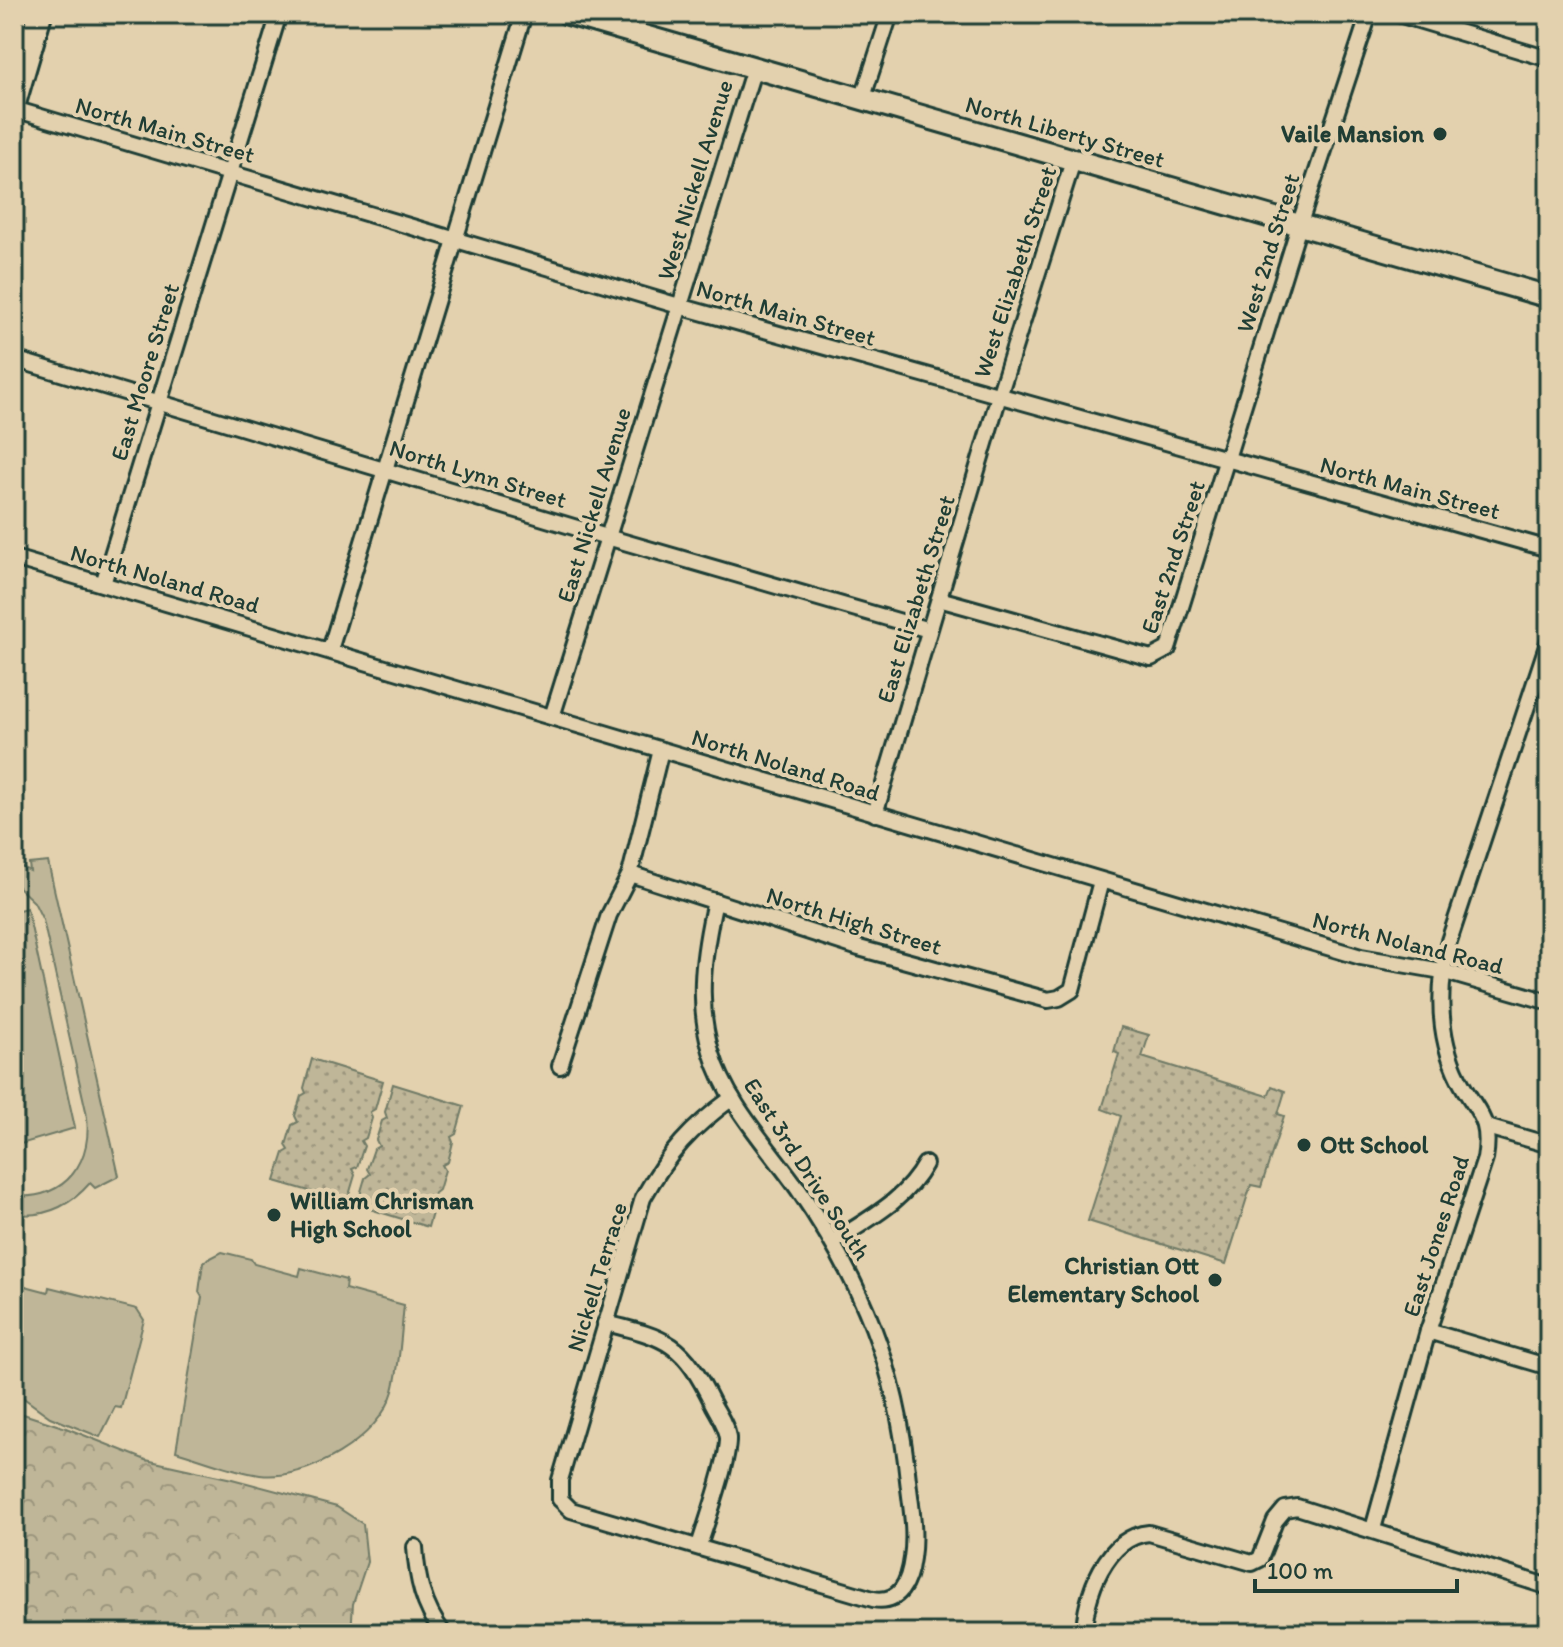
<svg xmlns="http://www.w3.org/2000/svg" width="1563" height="1647" font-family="Itim,sans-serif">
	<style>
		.green { fill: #bfb698; stroke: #6f7a66; stroke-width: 2 }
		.forest { fill: url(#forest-crowns); stroke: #6f7a66; stroke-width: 2 }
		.park { fill: url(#park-dots); stroke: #6f7a66; stroke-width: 2 }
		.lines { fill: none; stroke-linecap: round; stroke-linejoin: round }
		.minor-casing { stroke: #1f3d34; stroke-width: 20 }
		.secondary-casing { stroke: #1f3d34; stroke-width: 26 }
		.primary-casing { stroke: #1f3d34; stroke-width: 28 }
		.minor { stroke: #e3d1ae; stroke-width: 14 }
		.secondary { stroke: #e3d1ae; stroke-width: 20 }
		.primary { stroke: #e3d1ae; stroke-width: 22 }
		.poi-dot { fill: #1f3d34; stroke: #e3d1ae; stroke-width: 3 }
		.labels { text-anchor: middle; stroke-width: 8; stroke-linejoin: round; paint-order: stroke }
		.street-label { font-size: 24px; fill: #1f3d34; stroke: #e3d1ae }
		.poi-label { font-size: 24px; font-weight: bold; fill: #1f3d34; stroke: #e3d1ae; text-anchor: end }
	</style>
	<defs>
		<pattern id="forest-crowns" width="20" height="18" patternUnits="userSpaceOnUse" patternTransform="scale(2)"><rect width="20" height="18" fill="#bfb698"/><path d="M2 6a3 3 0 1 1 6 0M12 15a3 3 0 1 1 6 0" fill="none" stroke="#9b957d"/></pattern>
		<pattern id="park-dots" width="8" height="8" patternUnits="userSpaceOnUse" patternTransform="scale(2)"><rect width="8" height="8" fill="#bfb698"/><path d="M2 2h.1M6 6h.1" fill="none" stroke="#9b957d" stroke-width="1.8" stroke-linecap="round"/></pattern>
	</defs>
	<rect width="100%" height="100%" fill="#e3d1ae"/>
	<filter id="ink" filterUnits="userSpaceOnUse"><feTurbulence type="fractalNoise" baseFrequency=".0125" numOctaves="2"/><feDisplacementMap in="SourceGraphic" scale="16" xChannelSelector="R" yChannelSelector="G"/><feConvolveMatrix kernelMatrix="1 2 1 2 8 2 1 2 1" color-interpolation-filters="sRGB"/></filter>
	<g filter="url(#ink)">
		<g class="green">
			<path d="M48,862L119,1176L95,1188L90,1183C70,1206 45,1218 14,1214V1196C66,1201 95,1160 86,1111L43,920L34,902L14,883V863L30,871L29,864Z"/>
			<polygon points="27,908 75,1128 14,1146 14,911"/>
			<path d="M222,1252L251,1259L254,1264L299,1276L301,1268L346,1280L345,1289L404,1305C401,1333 400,1364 393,1391C380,1438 307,1481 260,1475C232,1471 203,1459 176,1451L202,1297L199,1292L203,1262Z"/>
			<polygon points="14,1283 48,1292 49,1287 137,1309 144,1320 121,1408 115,1407 100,1437 50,1417 25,1399 14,1385"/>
		</g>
		<polygon class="forest" points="14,1411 66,1428 146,1460 232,1479 337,1507 363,1524 367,1562 353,1604 351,1633 14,1633"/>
		<g class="park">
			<polygon points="1121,1027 1149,1035 1142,1057 1268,1096 1272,1086 1285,1091 1278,1114 1284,1116 1261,1187 1251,1185 1226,1264 1088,1221 1121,1116 1102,1109 1119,1054 1114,1052"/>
			<polygon points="312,1059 383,1081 375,1109 370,1112 372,1118 366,1138 361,1141 364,1146 357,1167 352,1169 355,1175 347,1202 275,1181 284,1153 289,1150 286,1145 292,1125 298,1122 295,1116 301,1096 306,1093 304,1088"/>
			<polygon points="393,1084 464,1106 456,1134 451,1137 453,1142 448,1162 442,1165 445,1170 439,1190 434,1194 436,1199 428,1227 357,1205 365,1178 370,1174 367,1169 374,1149 379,1146 376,1140 382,1121 387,1118 385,1112"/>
		</g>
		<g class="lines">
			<defs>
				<g id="minor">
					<polyline points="1398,14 1549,59"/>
					<polyline points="862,100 890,14"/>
					<polyline points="14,109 679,306 1549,549"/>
					<polyline points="14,359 607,537 929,630"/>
					<polyline points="14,558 1361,957 1442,971 1549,1002"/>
					<polyline points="103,584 279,14"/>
					<polyline points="939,599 1151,658 1168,649 1299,226 1369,14"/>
					<polyline points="330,650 524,14"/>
					<polyline points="552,717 754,68"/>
					<polyline points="875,814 999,396 1073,161"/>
					<polyline points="630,874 859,948 1048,1000 1059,998 1072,990 1101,881"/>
					<polyline points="560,1066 609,915 630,874 661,750"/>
					<polyline points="1487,1127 1549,1145"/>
					<path d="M833,1242C868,1219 905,1201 925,1164"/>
					<path d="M605,1323C669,1338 683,1343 713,1404C718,1414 727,1426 728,1438C729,1460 706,1523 699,1546"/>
					<polyline points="1428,1331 1549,1367"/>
					<path d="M560,1499L571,1510L873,1599C900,1604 909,1582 912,1558C916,1532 911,1506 908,1480C897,1367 862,1282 798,1189C767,1145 726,1103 711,1051C696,1001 704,950 715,901"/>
					<path d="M560,1499V1480L643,1198C668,1153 691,1128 732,1098"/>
					<path d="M1373,1529L1428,1331L1485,1159C1492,1116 1476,1113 1459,1079C1437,1036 1438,989 1448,944L1549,640"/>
					<path d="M415,1547C417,1579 423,1606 443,1633"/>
					<path d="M1084,1633C1085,1595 1106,1537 1149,1533L1252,1563L1260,1559L1275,1521L1285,1509L1297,1507L1549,1587"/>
				</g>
				<polyline id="secondary" points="568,14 1549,297"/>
				<polyline id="primary" points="14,103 40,14"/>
			</defs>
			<use href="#minor" class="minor-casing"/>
			<use href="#secondary" class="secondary-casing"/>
			<use href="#primary" class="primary-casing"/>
			<use href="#minor" class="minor"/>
			<use href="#secondary" class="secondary"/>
			<use href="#primary" class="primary"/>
		</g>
	</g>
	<g class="poi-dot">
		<circle cx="1440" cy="134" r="8"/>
		<circle cx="1304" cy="1145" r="8"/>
		<circle cx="274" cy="1215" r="8"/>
		<circle cx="1215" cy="1280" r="8"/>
	</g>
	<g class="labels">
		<g class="street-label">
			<text transform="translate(165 130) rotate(16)" y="8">North Main Street</text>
			<text transform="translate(1065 132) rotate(16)" y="8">North Liberty Street</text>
			<text transform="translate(695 180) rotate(-73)" y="8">West Nickell Avenue</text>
			<text transform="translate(1268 253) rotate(-73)" y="8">West 2nd Street</text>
			<text transform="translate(1015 272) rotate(-72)" y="8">West Elizabeth Street</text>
			<text transform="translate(786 313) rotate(16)" y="8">North Main Street</text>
			<text transform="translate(145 372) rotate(-73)" y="8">East Moore Street</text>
			<text transform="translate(478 474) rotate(17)" y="8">North Lynn Street</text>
			<text transform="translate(1410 488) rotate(15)" y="8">North Main Street</text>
			<text transform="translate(594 505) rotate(-73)" y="8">East Nickell Avenue</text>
			<text transform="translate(1173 557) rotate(-72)" y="8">East 2nd Street</text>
			<text transform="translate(165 579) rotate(16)" y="8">North Noland Road</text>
			<text transform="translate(916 599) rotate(-73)" y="8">East Elizabeth Street</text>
			<text transform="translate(786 765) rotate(17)" y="8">North Noland Road</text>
			<text transform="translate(854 921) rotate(17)" y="8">North High Street</text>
			<text transform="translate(1408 943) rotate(14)" y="8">North Noland Road</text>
			<text transform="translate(807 1169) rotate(57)" y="8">East 3rd Drive South</text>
			<text transform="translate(1436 1236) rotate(-72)" y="8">East Jones Road</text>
			<text transform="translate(597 1277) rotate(-73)" y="8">Nickell Terrace</text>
		</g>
		<g class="poi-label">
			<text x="1424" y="142">Vaile Mansion</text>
			<text x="1320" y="1153" text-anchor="start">Ott School</text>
			<text x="290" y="1209" text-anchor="start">William Chrisman<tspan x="290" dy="28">High School</tspan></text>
			<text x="1199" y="1274">Christian Ott<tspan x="1199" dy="28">Elementary School</tspan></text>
		</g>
	</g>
	<rect width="1563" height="1647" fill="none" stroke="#e3d1ae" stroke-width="48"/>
	<rect x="24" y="24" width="1515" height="1599" fill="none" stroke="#1f3d34" stroke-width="3" filter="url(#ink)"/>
	<path d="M1255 1579v12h202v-12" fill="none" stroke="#1f3d34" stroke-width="4"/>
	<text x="1267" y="1579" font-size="24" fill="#1f3d34" stroke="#e3d1ae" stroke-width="6" paint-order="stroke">100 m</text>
</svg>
